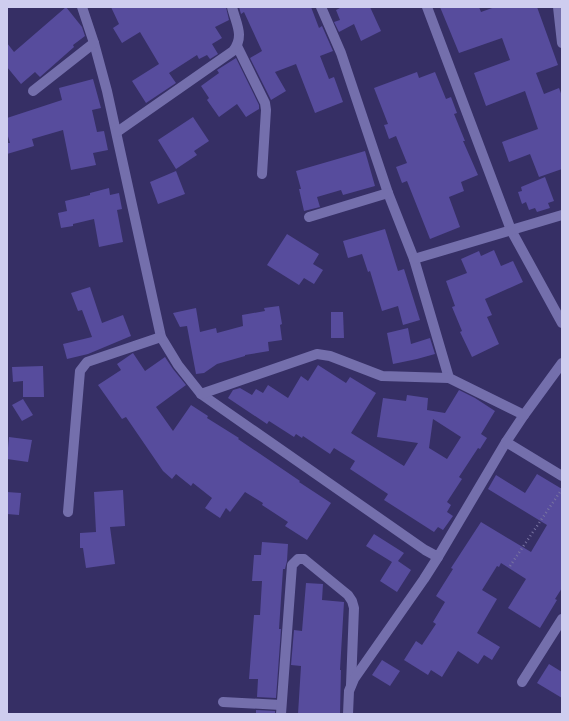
<svg xmlns="http://www.w3.org/2000/svg" width="569" height="721" font-family="'Fira Sans',sans-serif">
	<style>
		.building { fill: #574c9d; fill-rule: evenodd }
		.lines { fill: none; stroke-linecap: round; stroke-linejoin: round }
		.path { stroke: #7873a1; stroke-width: 2.5; stroke-dasharray: 1 3; stroke-linecap: butt }
		.minor { stroke: #746fac; stroke-width: 10 }
	</style>
	<rect width="100%" height="100%" fill="#362f65"/>
	<g class="building">
		<polygon points="66,7 82,27 85,36 73,45 74,47 40,77 35,72 21,84 7,67 7,43 14,52"/>
		<polygon points="111,7 226,7 229,20 215,27 222,38 212,44 218,54 210,59 207,55 199,59 197,55 169,73 176,83 146,103 132,81 159,64 140,32 122,43 113,28 119,24"/>
		<polygon points="239,7 311,7 319,28 322,26 333,51 320,56 329,79 334,77 343,102 315,113 296,64 275,72 286,91 271,100 250,58 262,51 244,12 241,14"/>
		<polygon points="342,7 370,7 381,31 361,41 354,24 339,32 334,22 340,20 336,10"/>
		<polygon points="440,7 479,7 481,12 495,7 537,7 558,65 536,73 544,94 559,88 562,96 562,169 539,177 530,154 509,162 502,142 538,129 525,91 486,106 474,73 510,60 502,38 459,53"/>
		<polygon points="236,58 259,105 259,109 246,117 237,104 219,117 207,100 209,98 201,86 219,73 217,70"/>
		<polygon points="417,72 419,78 435,72 446,99 451,97 457,113 454,114 465,141 463,141 478,175 461,182 464,191 449,197 460,227 430,239 407,181 402,183 396,167 407,163 396,136 389,139 384,125 388,124 374,88"/>
		<polygon points="93,79 101,108 92,110 97,132 104,131 108,150 93,153 96,165 71,170 63,130 32,139 34,146 7,154 7,143 10,143 7,133 7,118 62,100 59,88"/>
		<polygon points="193,117 209,141 194,151 197,155 176,169 158,140"/>
		<polygon points="365,151 375,186 343,195 341,190 317,197 320,207 304,211 299,189 301,189 296,171"/>
		<polygon points="176,171 185,194 158,204 150,182"/>
		<polygon points="545,177 554,201 548,203 550,208 537,212 535,208 529,210 526,202 522,204 518,192 522,191 521,187"/>
		<polygon points="109,188 110,195 119,193 122,209 117,210 123,242 99,247 94,219 73,224 73,226 61,228 58,213 67,211 65,201 90,195 90,193"/>
		<polygon points="385,229 398,271 404,269 420,320 403,325 398,306 382,311 370,271 368,272 362,254 348,258 343,241"/>
		<polygon points="287,234 319,254 313,264 323,270 314,284 304,278 299,285 267,265"/>
		<polygon points="494,250 501,266 513,261 523,282 485,299 492,315 487,317 499,344 472,357 460,332 462,331 452,307 455,306 446,281 467,273 461,259 479,251 481,256"/>
		<polygon points="90,287 102,323 123,315 131,336 88,354 67,359 63,344 92,337 82,310 78,311 71,293"/>
		<polygon points="279,306 282,324 280,325 282,340 268,342 269,351 245,355 245,356 217,364 204,373 196,374 187,326 180,327 173,313 196,308 200,332 216,328 217,333 243,326 242,315 265,311 264,308"/>
		<polygon points="331,312 343,312 344,338 331,338"/>
		<polygon points="408,328 411,344 430,338 435,354 417,359 393,364 387,333"/>
		<polygon points="133,353 145,371 165,357 173,369 186,385 156,407 173,431 191,405 208,416 207,418 239,438 238,439 300,481 299,482 331,503 307,540 285,526 288,522 262,505 263,503 245,492 230,512 226,508 220,518 205,508 212,498 193,483 191,486 176,474 172,479 163,471 126,417 122,419 98,385 121,370 117,364"/>
		<path d="M318,365L346,383L350,377L376,393L351,433L404,466L418,443L377,437L383,398L406,401L407,395L428,398L427,410L445,413L459,390L475,398L495,411L481,434L487,438L480,449L478,448L459,477L462,479L447,502L451,505L447,512L453,516L443,530L438,527L434,532L384,500L388,494L350,469L355,461L334,448L330,454L303,436L302,438L296,434L294,437L269,421L267,424L228,398L233,390L240,388L252,395L256,389L263,393L268,385L288,398L301,376L308,381ZM433,419L461,437L447,459L429,448Z"/>
		<polygon points="43,366 44,397 23,397 23,381 13,382 12,367"/>
		<polygon points="23,399 33,415 22,421 12,405"/>
		<polygon points="9,437 32,440 28,462 7,459"/>
		<polygon points="537,474 562,489 562,588 555,599 557,600 540,628 508,608 526,579 501,563 499,567 497,566 482,590 497,599 477,633 500,647 492,660 484,655 478,664 458,651 442,677 431,670 428,675 404,660 416,641 422,645 436,624 433,622 445,602 436,596 453,569 451,568 481,522 531,552 547,525 488,489 496,475 525,493"/>
		<polygon points="123,490 125,526 110,527 115,564 86,568 83,548 80,548 80,533 96,532 94,492"/>
		<polygon points="7,492 21,493 19,515 7,514"/>
		<polygon points="374,534 404,553 398,561 411,570 397,592 380,581 392,562 366,546"/>
		<polygon points="262,542 288,544 287,561 285,569 283,569 279,629 281,629 276,698 257,697 258,679 249,679 254,615 260,615 262,581 252,581 254,555 261,555"/>
		<polygon points="306,583 323,584 322,600 344,602 340,670 341,670 340,714 298,714 301,666 291,665 294,630 302,631"/>
		<polygon points="382,660 400,671 390,686 372,675"/>
		<polygon points="549,664 562,672 562,698 537,683"/>
		<polygon points="256,710 275,711 275,714 256,714"/>
	</g>
	<g class="lines">
		<polyline class="path" points="510,566 562,489"/>
		<g class="minor">
			<polyline points="82,7 94,43 107,91 161,337 178,365 201,394 425,550 438,557 506,442 524,415 562,363"/>
			<polyline points="321,7 341,53 388,193 414,259 449,378 524,415"/>
			<polyline points="427,7 511,230 562,323"/>
			<polyline points="558,7 562,43"/>
			<polyline points="237,46 265,103 266,110 262,174"/>
			<polyline points="33,91 94,43"/>
			<path d="M117,132L233,51C245,36 236,24 232,7"/>
			<polyline points="309,217 388,193"/>
			<polyline points="414,259 562,215"/>
			<polyline points="201,394 317,354 330,356 382,376 449,378"/>
			<polyline points="506,442 562,476"/>
			<polyline points="68,512 80,371 87,362 161,337"/>
			<polyline points="522,682 562,619"/>
			<polyline points="223,702 281,705"/>
			<polyline points="281,714 292,565 298,559 304,559 348,595 352,601 354,608 351,685"/>
			<polyline points="348,714 349,691 354,679 424,579 438,557"/>
		</g>
	</g>
	<rect width="569" height="721" fill="none" stroke="#cecdef" stroke-width="16"/>
</svg>
